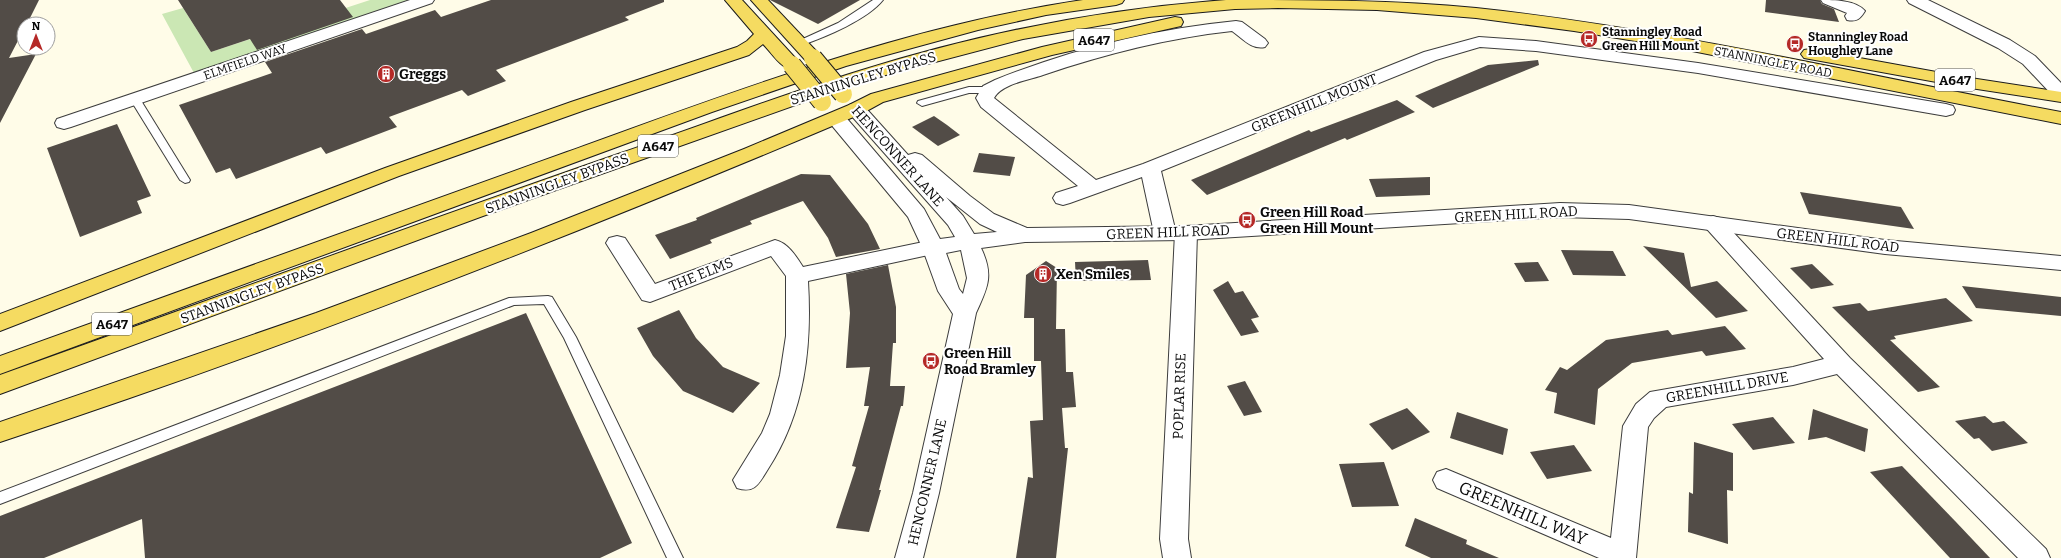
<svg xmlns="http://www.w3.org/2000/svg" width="2061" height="558" font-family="Bitter,serif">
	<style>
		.green { fill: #cbe7b4 }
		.building { fill: #524c47 }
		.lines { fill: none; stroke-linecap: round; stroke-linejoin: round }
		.service-casing { stroke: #3d3d3d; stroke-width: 2 }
		.minor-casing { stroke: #3d3d3d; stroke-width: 2 }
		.tertiary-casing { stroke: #3d3d3d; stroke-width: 2 }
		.primary-casing { stroke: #1b1b1b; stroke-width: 2 }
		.service { fill: #fff; fill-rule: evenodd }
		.minor { fill: #fff; fill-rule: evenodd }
		.tertiary { fill: #fff; fill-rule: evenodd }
		.primary { fill: #f5db61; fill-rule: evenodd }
		.primary-bridge-casing { stroke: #1b1b1b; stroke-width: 20; stroke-linecap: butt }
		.primary-bridge { stroke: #f5db61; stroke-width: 18 }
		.labels { text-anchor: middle; stroke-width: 4; stroke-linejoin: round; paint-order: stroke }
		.far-poi-label { font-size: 12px; font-weight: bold; fill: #0a0a0a; stroke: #fff; text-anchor: start }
		.far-street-label { font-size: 12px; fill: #0a0a0a; stroke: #fff }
		.shield { fill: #fff; stroke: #545454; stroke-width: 1 }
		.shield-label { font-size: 13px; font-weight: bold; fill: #0a0a0a }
		.poi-label { font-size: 14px; font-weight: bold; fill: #0a0a0a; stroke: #fff; text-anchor: start }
		.street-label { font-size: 14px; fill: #0a0a0a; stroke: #fff }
		.near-street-label { font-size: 17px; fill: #0a0a0a; stroke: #fff }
	</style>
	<rect width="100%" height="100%" fill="#fffce8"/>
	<polygon class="green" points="370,0 409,0 194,73 162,14 183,8 211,52"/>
	<g class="building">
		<polygon points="0,0 39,0 27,24 24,24 24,29 9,58 36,54 0,123"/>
		<polygon points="178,0 340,0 353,17 257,50 250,39 211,52"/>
		<polygon points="491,0 664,0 664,2 625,17 629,20 496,70 506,81 468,96 462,90 389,117 397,127 326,154 321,147 236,179 230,168 216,173 179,105 272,73 265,62 362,29 366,34 435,10 441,17"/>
		<polygon points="770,0 860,0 818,24"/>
		<polygon points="1766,0 1820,0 1822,4 1834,9 1839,22 1765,12"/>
		<polygon points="1538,60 1539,65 1433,108 1415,96 1488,65"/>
		<polygon points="1397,100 1415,112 1347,140 1345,138 1207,195 1191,180 1309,130 1311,132"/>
		<polygon points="934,116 947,125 960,135 938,146 912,127"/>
		<polygon points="117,124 151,196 137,201 142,213 80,237 47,148"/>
		<polygon points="979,153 1015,157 1010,176 973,172"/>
		<polygon points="801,174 830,175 868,224 880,249 836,257 828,238 803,201 750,221 752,224 710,240 712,243 670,259 655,235 697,220 696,218"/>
		<polygon points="1430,177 1430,195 1376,197 1369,179"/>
		<polygon points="1800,192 1901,207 1914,229 1809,214"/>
		<polygon points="1643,246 1684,253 1691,287 1717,281 1748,311 1716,318"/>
		<polygon points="1561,250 1613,251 1626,276 1573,275"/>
		<polygon points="1148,260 1151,280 1076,281 1075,262"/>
		<polygon points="1046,261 1057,268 1056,329 1065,329 1066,372 1073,372 1076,407 1062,408 1065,448 1068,448 1056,558 1016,558 1028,477 1033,478 1030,421 1043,420 1041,361 1034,361 1034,318 1024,318 1026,275"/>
		<polygon points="1538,262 1549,281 1525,282 1514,263"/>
		<polygon points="1812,264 1834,285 1811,289 1790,268"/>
		<polygon points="888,265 896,307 896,343 893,343 890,386 905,386 903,406 901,406 879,490 881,490 869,532 836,528 856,467 852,466 869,406 864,406 870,367 846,368 850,313 846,274"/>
		<polygon points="1228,281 1235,293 1243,291 1259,317 1251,319 1259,332 1241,336 1213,290"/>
		<polygon points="1962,286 2061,297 2061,316 1976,308"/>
		<polygon points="1946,298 1973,321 1894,336 1896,339 1890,340 1940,387 1918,392 1832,307 1860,303 1868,311"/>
		<polygon points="679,310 696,338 723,367 760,383 733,413 683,391 653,356 637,328"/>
		<polygon points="526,313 632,543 600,558 145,558 142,519 44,558 0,558 0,516"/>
		<polygon points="1725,326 1746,349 1706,356 1702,351 1632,363 1598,389 1595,425 1554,413 1557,393 1545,390 1560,367 1567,370 1606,340 1668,330 1672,335"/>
		<polygon points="1245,381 1262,412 1244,416 1227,386"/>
		<polygon points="1407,408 1430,432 1392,450 1369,424"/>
		<polygon points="1813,409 1868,429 1865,452 1826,437 1808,440"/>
		<polygon points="1457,412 1508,429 1503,455 1450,438"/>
		<polygon points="1985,416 1993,423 2004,421 2028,443 1992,451 1979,438 1974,439 1955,421"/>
		<polygon points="1773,417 1795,443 1753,450 1732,424"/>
		<polygon points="1694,442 1733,453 1733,491 1727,490 1728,544 1688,532 1689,492 1693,494"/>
		<polygon points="1574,445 1592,471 1547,479 1530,452"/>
		<polygon points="1384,462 1399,506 1352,507 1339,464"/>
		<polygon points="1902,466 1956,522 1990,558 1950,558 1870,472"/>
		<polygon points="1415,518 1467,540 1466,544 1499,558 1431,558 1405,546"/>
	</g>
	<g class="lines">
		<defs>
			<g id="service">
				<path d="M873,0H883C868,19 826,37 802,45L799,46L794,43L838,23Z"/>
				<polygon points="969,87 989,87 994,90 989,93 969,93 922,106 917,103 918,101"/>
				<polygon points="135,96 140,99 190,180 189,182 185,183 180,180 130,99"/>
				<polygon points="548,296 552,297 576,337 683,558 667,558 564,338 544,304 514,305 0,504 0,492 509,298"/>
			</g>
			<g id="minor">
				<polygon points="410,0 434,0 432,3 71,127 64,129 57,127 55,123 57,119"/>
				<path d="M1821,0C1834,0 1856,0 1865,11C1860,19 1857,22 1847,20L1845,16L1847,13L1823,3Z"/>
				<polygon points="1907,0 1928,0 2010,40 2035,56 2061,83 2061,99 2055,98 2023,64 1998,48 1909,3"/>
				<path d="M1236,21L1242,22L1265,39L1268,43L1265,47C1252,50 1243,39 1232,31C1167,38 1105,54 1043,75C1029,80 1001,84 994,98L1096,180L1143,164L1424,52L1479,37L1536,41L1698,63L1946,104L1953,106L1955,110L1953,114L1946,116L1698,73L1536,51L1480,47L1436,60L1161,171L1176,233L1179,228L1186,226L1193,228L1197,233L1188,539L1191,558H1163L1160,539L1175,233L1172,238L1165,240L1158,238L1154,233L1142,177L1070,203L1063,205L1056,203L1053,198L1056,193L1078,186L981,107L976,98L983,86L995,80C1072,49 1154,29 1236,21Z"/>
				<polygon points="1713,216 1720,218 1850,358 2046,549 2050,558 2018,558 1837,374 1793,385 1666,407 1654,418 1648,427 1636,558 1599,558 1437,488 1433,480 1437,472 1446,469 1611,538 1623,426 1636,404 1650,392 1793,367 1824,359 1706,228 1703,223 1706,218"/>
				<path d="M617,236L625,238L655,284L775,240C788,243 796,256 803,267L933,240L941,242L944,247L941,252L933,254L808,281C812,347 805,412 768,469C759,483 755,494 737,488L733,480L762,433L770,414L780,375L786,336V276L771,256L650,302L642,300L606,243L609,238Z"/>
			</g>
			<path id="tertiary" d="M856,103L863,105L908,155L915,153L922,155L970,196L994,214L1027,228L1186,226L1560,203L1629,205L1885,240L2061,256V270L1885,254L1629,219L1560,217L1186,240L1025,242L981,248C994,275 988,287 976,313L939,493L923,558H895L913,493L953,314L938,291L922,247L908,217L829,122L827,118L829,114L836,112L843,114L924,209L940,239L955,237L948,225L849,113L847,109L849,105ZM946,197L980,224L997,232L974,234L963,216ZM961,250L967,278L963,294L959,289L946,253Z"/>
			<g id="primary">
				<path d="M725,0H742L798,61L801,65L798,69C783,73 773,54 763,44L749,55L585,110L399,176L0,331V314L385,168L571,102L737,47L747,41L754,34Z"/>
				<polygon points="751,0 768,0 819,54 822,58 819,62 813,63 807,62"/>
				<path d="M1083,0H1124L1122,3L1116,5L1046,15L978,30L846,66L712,112L0,374V356C189,288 378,220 567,152C736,91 905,26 1083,0Z"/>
				<path d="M1226,0C1310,0 1393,0 1476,8C1673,29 1867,76 2061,112V124L1672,47L1574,31L1476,18L1377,10L1278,8L1235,9L1149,17L1023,39L863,81L483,216L0,394V375C207,301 413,225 621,153C700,126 778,96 859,71C977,34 1102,9 1226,0Z"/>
				<path d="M1175,17L1181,18L1183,22L1181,26L1052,55L883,102L863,113C580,233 292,346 0,442V422L316,313L531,233L744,149L849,105L871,94L1042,47Z"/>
				<polygon points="1810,49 1964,77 2061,92 2061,102 1964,87 1804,58 1801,54 1804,50"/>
			</g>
		</defs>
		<use href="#service" class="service-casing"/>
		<use href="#minor" class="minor-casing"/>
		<use href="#tertiary" class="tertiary-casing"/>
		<use href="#primary" class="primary-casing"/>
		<use href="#service" class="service"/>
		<use href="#minor" class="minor"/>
		<use href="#tertiary" class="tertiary"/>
		<use href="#primary" class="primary"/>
		<defs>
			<g id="primary-bridge">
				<polyline points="813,58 843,94"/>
				<polyline points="792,65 822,102"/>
			</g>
		</defs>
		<use href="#primary-bridge" class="primary-bridge-casing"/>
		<use href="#primary-bridge" class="primary-bridge"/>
	</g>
	<defs>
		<symbol id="bus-disc" viewBox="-11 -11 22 22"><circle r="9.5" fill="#b52927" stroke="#fff"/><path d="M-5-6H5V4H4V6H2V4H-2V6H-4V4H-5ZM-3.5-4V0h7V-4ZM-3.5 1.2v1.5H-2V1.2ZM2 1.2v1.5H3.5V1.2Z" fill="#fff"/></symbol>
		<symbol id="building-disc" viewBox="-11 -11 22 22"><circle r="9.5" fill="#b52927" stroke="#fff"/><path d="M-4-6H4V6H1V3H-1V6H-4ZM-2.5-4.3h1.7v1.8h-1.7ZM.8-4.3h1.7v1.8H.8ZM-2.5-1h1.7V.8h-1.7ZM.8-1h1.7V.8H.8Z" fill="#fff"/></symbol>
	</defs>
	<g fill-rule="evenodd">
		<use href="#bus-disc" x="1579" y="29" width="20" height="20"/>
		<use href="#bus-disc" x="1785" y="34" width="20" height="20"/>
		<use href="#building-disc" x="376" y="64" width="20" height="20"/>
		<use href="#bus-disc" x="1237" y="210" width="20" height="20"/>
		<use href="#building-disc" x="1033" y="264" width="20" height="20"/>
		<use href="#bus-disc" x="921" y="351" width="20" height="20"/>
	</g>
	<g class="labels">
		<g class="far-poi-label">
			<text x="1602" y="36">Stanningley Road<tspan x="1602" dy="14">Green Hill Mount</tspan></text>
			<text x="1808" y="41">Stanningley Road<tspan x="1808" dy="14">Houghley Lane</tspan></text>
		</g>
		<g class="far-street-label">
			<text transform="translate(245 62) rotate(-19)" y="4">ELMFIELD WAY</text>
			<text transform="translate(1773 62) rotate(11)" y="4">STANNINGLEY ROAD</text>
		</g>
		<g class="shield">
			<rect x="1074" y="29" width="40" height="22" rx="3"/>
			<rect x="1935" y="69" width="40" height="22" rx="3"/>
			<rect x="638" y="135" width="40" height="22" rx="3"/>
			<rect x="92" y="313" width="40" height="22" rx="3"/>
		</g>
		<g class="shield-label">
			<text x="1094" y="45">A647</text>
			<text x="1955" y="85">A647</text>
			<text x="658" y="151">A647</text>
			<text x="112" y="329">A647</text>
		</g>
		<g class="poi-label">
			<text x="399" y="79">Greggs</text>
			<text x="1260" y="217">Green Hill Road<tspan x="1260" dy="16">Green Hill Mount</tspan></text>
			<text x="1056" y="279">Xen Smiles</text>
			<text x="944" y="358">Green Hill<tspan x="944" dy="16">Road Bramley</tspan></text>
		</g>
		<g class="street-label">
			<text transform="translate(863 78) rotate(-17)" y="5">STANNINGLEY BYPASS</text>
			<text transform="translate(1314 103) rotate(-22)" y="5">GREENHILL MOUNT</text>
			<text transform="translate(898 156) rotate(48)" y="5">HENCONNER LANE</text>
			<text transform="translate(557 183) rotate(-20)" y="5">STANNINGLEY BYPASS</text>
			<text transform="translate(1516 214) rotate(-3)" y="5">GREEN HILL ROAD</text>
			<text transform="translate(1168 232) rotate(-2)" y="5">GREEN HILL ROAD</text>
			<text transform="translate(1838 240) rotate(7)" y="5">GREEN HILL ROAD</text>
			<text transform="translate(701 274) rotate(-22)" y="5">THE ELMS</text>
			<text transform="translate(252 293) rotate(-20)" y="5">STANNINGLEY BYPASS</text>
			<text transform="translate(1727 387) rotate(-10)" y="5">GREENHILL DRIVE</text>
			<text transform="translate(1179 396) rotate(-88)" y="5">POPLAR RISE</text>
			<text transform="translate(927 482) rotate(-77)" y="5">HENCONNER LANE</text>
		</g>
		<g class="near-street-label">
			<text transform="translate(1523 513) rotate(23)" y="6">GREENHILL WAY</text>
		</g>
	</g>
	<g transform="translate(36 36)"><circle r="19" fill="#ffffff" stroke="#9d9d9d"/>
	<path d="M0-3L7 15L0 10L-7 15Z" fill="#b52927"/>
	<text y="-6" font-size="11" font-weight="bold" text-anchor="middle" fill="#0a0a0a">N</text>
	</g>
</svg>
